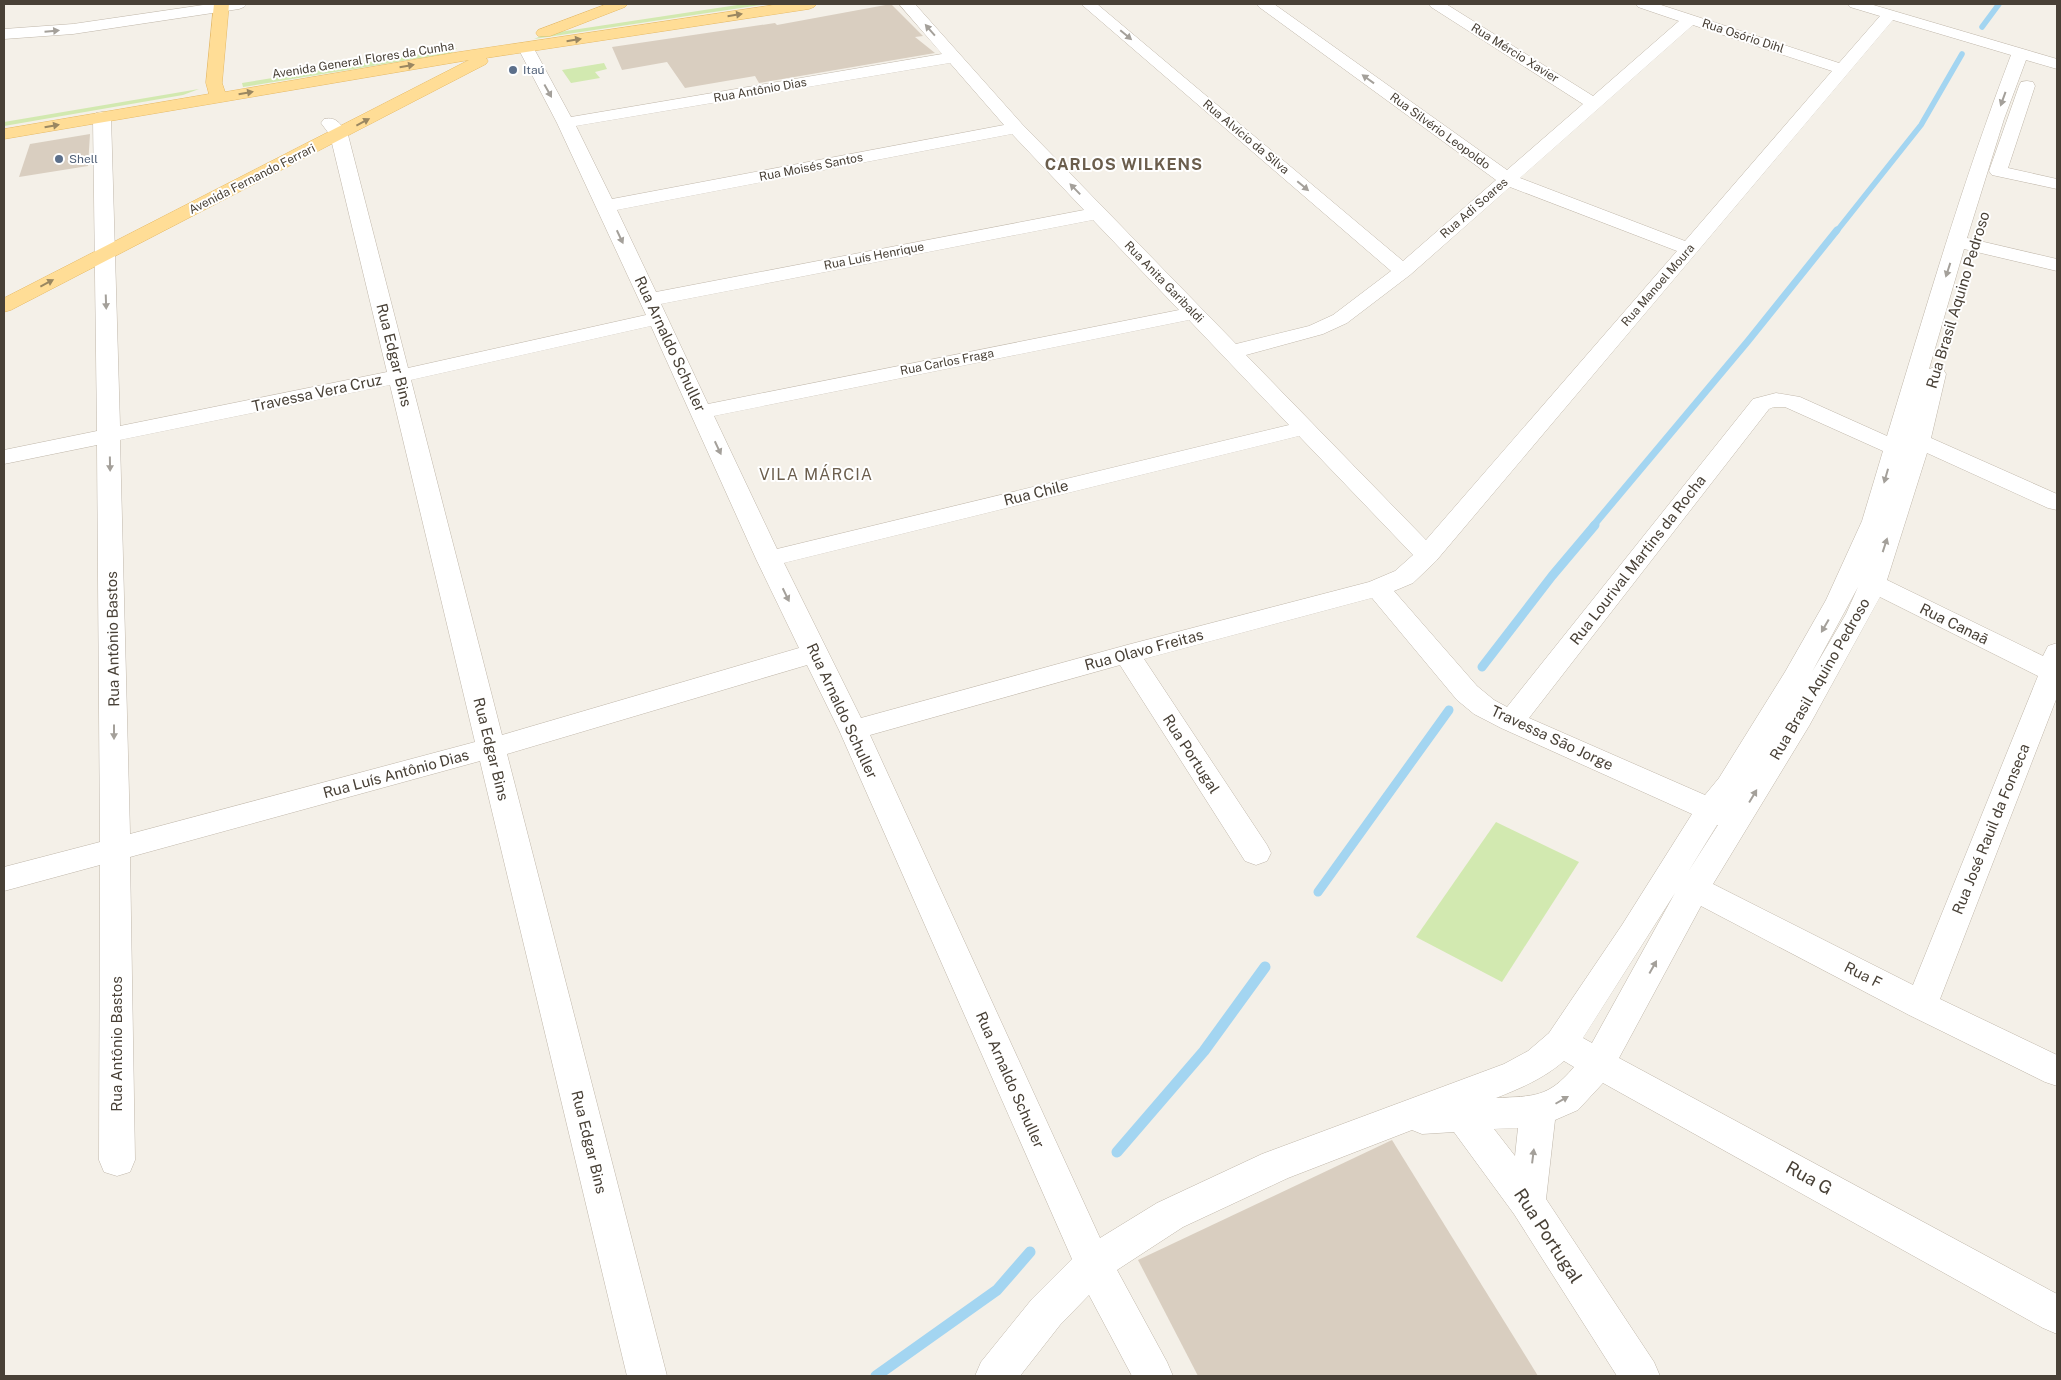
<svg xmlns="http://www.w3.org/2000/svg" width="2061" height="1380" font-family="'Public Sans',sans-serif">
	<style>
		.green { fill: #d2e9b0 }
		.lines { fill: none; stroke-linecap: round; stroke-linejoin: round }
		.stream-far3 { stroke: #a3d5f1; stroke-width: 5.5 }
		.stream-far2 { stroke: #a3d5f1; stroke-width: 7 }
		.stream-far1 { stroke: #a3d5f1; stroke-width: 9 }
		.stream { stroke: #a3d5f1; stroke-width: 11 }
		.building { fill: #d9cec0 }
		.minor-casing { stroke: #c0b7aa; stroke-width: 1 }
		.major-casing { stroke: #e6b964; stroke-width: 1 }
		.minor { fill: #fff; fill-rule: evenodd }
		.major { fill: #ffdd96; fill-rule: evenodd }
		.oneway { fill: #9a8761 }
		.oneway2 { fill: #a4a09a }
		.service-dot { fill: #5c6f8a; stroke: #fff; stroke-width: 2 }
		.labels { text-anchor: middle; stroke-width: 4; stroke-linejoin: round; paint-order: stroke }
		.far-street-label { font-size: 12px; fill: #484036; stroke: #fff }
		.far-service-label { font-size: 12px; fill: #4e5e75; stroke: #fff; text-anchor: start }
		.street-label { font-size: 15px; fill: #484036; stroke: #fff }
		.far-district-label { font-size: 16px; font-weight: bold; letter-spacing: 1px; fill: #6b5e4d; stroke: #fff }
		.neighbourhood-label { font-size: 16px; letter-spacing: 1px; fill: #6b5e4d; stroke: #fff }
		.near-street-label { font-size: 18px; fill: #484036; stroke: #fff }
	</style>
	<rect width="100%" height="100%" fill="#f4f0e8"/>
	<g class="green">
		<polygon points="744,4 767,4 534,39 546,34"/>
		<polygon points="457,48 452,53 243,87 242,83"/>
		<polygon points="604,63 607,69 595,72 600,78 571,83 562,70"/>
		<polygon points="199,89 183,95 4,126 4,122"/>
		<polygon points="1496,822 1579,862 1502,982 1416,937"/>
	</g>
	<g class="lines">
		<g class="stream-far3">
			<polyline points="1982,27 1999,4"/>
			<polyline points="1836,232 1921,125 1962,54"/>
		</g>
		<polyline class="stream-far2" points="1593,526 1748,341 1837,230"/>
		<g class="stream-far1">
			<polyline points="1482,667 1552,576 1595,525"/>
			<polyline points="1318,892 1449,710"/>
		</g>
		<g class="stream">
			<polyline points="1117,1152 1204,1051 1265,967"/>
			<polyline points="876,1376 997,1290 1030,1252"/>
		</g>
	</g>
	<g class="building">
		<polygon points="891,4 923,36 915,37 935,53 759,83 755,76 685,88 667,62 622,70 612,47 775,23 777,25"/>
		<polygon points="90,134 88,166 19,177 30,144"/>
		<polygon points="1392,1140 1538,1376 1198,1376 1138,1260"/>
	</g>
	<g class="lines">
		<defs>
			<g id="minor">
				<polygon points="210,4 247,4 244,7 239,9 73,34 4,39 4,29 73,24"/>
				<path d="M899,4H915L1022,124L1236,344L1309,326L1333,315L1391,271L1081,4H1097L1403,261L1496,180L1259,7L1257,4H1274L1507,170L1583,104L1431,7L1429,4H1446L1593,96L1679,21L1638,7L1636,4H1658L1839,63L1880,16L1850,7L1848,4H1870L2057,59V69L2026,60L2004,119L1967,238L2057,259V271L1964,249L1929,369L1935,367L1943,369L1946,374L1931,438L2057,494V510L2048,508L1927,453L1887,580L2043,656L2048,646L2057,643V697L1940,999L2057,1055V1086L2045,1082L1909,1015L1701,906L1619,1058L2057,1294V1334L2043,1328L1603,1083L1578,1110L1555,1120L1546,1199L1654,1362L1660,1376H1617L1514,1214L1454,1132L1422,1134L1412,1130L1288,1178L1183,1227L1117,1270L1167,1362L1173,1376H1132L1089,1295L1060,1325L1020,1376H975L981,1362L1032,1299L1072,1259L839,730L807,665L507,754L667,1376H627L480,761L130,857L135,1160L130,1172L117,1176L104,1172L99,1160L100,865L4,891V867L100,842L97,445L4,464V450L97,431L93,117L96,113L102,112L108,113L111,117L120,426L387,372L330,135L321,123L324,119C337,116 341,125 348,135L408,368L646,315L557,123L518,48L520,45H532L571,117L942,54ZM1893,20L2011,55C1963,180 1926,308 1887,436L1800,397L1776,393L1753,399L1507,707L1494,700L1477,686L1394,591L1413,583L1436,561ZM1693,25L1832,71L1685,241L1520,178ZM950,63L1004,125L612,199L576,126ZM1012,134L1084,210L656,292L617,210ZM1510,187L1677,251L1426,540L1246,355L1323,334L1347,323L1410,275ZM1093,220L1179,310L708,404L661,304ZM1189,320L1289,425L777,549L714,416ZM651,326L756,559L799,648L502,735L411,380ZM390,385L475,742L130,834L120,440ZM1774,407H1785L1883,451L1862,521L1826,600L1785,672L1719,778L1705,795L1529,718L1769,409ZM1299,436L1413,555L1395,571L1369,582L1127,645L861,718L784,563ZM1858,587L1846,614L1812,672ZM1880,597L2038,676L1913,985L1713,884L1809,726ZM1372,598L1457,700L1474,714L1501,728L1692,814L1622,925L1549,1033L1528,1051L1504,1064L1262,1154L1157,1203L1100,1238L870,735L1120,665L1245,861L1256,865L1267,861L1271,853L1267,845L1144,659ZM1717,825H1718L1688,872ZM1675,893L1592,1043L1583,1038ZM1564,1061L1574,1067C1548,1098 1534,1096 1496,1098C1521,1088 1543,1079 1564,1061ZM1518,1128L1515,1156L1494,1129Z"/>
				<polygon points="2027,81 2033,82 2035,86 2008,168 2057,179 2057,189 1992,175 1989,171 2019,86 2021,82"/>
			</g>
			<g id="major">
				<polygon points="214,4 229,4 222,83 225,92 459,52 780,4 817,4 814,7 809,9 486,58 488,61 486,64 11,310 4,312 4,298 469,60 4,139 4,129 209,94 206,83"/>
				<polygon points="607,4 628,4 625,7 550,36 538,36 536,33 538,30"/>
			</g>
		</defs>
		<use href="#minor" class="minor-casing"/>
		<use href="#major" class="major-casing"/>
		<use href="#minor" class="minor"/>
		<use href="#major" class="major"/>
	</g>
	<defs><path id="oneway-solid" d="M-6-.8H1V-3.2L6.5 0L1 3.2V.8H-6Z" transform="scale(1.25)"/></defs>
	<g class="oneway">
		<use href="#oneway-solid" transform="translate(735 15) rotate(-9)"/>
		<use href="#oneway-solid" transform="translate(574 40) rotate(-9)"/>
		<use href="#oneway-solid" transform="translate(407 66) rotate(-10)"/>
		<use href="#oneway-solid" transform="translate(246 93) rotate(-10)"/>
		<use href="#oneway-solid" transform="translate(363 122) rotate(-28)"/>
		<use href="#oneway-solid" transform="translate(52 126) rotate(-10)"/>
		<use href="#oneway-solid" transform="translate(47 283) rotate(-28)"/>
	</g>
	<g class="oneway2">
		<use href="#oneway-solid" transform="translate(930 30) rotate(-131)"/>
		<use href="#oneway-solid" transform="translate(52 31) rotate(-5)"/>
		<use href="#oneway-solid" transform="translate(1126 35) rotate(40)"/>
		<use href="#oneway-solid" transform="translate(1368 79) rotate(-144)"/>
		<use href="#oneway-solid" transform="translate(548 91) rotate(61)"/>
		<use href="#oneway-solid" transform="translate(2003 99) rotate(110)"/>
		<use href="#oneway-solid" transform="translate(1303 186) rotate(40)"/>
		<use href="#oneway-solid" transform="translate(1075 189) rotate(-134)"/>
		<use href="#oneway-solid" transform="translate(620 237) rotate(65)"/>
		<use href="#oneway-solid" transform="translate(1948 270) rotate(108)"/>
		<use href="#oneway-solid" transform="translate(106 302) rotate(88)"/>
		<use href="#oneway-solid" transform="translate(718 448) rotate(65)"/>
		<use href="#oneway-solid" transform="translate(110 464) rotate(89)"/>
		<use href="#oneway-solid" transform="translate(1886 476) rotate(106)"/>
		<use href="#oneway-solid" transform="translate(1885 545) rotate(-72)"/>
		<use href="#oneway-solid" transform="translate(786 595) rotate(64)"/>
		<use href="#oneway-solid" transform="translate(1825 626) rotate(120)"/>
		<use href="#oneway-solid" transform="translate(114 732) rotate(90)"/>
		<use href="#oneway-solid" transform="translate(1753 796) rotate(-59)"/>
		<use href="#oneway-solid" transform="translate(1653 967) rotate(-61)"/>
		<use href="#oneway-solid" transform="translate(1562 1100) rotate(-30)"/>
		<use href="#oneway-solid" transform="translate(1533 1156) rotate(-83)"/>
	</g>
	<g class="service-dot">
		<circle cx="513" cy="70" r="5"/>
		<circle cx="59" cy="159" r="5"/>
	</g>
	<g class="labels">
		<g class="far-street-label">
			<text transform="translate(1743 36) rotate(18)" y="4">Rua Osório Dihl</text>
			<text transform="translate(1515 53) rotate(32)" y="4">Rua Mércio Xavier</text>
			<text transform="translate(363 60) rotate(-9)" y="4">Avenida General Flores da Cunha</text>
			<text transform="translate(760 90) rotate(-10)" y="4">Rua Antônio Dias</text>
			<text transform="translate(1440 131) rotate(36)" y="4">Rua Silvério Leopoldo</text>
			<text transform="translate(1246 137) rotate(40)" y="4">Rua Alvício da Silva</text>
			<text transform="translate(811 167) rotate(-11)" y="4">Rua Moisés Santos</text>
			<text transform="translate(252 179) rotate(-27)" y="4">Avenida Fernando Ferrari</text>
			<text transform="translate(1474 208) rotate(-41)" y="4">Rua Adi Soares</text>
			<text transform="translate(874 256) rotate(-11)" y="4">Rua Luís Henrique</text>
			<text transform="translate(1164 282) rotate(46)" y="4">Rua Anita Garibaldi</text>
			<text transform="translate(1658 285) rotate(-49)" y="4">Rua Manoel Moura</text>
			<text transform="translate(947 362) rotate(-11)" y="4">Rua Carlos Fraga</text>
		</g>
		<g class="far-service-label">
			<text x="523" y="74">Itaú</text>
			<text x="69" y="163">Shell</text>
		</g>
		<g class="street-label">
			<text transform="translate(1958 300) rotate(-73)" y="5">Rua Brasil Aquino Pedroso</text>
			<text transform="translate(670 344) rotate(65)" y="5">Rua Arnaldo Schuller</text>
			<text transform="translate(394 355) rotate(76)" y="5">Rua Edgar Bins</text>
			<text transform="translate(317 393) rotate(-12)" y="5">Travessa Vera Cruz</text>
			<text transform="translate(1036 493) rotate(-14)" y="5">Rua Chile</text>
			<text transform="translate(1638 560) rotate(-52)" y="5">Rua Lourival Martins da Rocha</text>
			<text transform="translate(1954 624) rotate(26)" y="5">Rua Canaã</text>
			<text transform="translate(113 639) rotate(-91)" y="5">Rua Antônio Bastos</text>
			<text transform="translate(1144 650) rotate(-15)" y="5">Rua Olavo Freitas</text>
			<text transform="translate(1820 679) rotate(-60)" y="5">Rua Brasil Aquino Pedroso</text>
			<text transform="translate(842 711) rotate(65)" y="5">Rua Arnaldo Schuller</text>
			<text transform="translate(1552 738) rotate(25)" y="5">Travessa São Jorge</text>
			<text transform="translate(491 749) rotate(76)" y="5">Rua Edgar Bins</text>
			<text transform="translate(1191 754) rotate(57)" y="5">Rua Portugal</text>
			<text transform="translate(396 774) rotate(-15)" y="5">Rua Luís Antônio Dias</text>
			<text transform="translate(1991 829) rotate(-68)" y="5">Rua José Rauil da Fonseca</text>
			<text transform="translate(1863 975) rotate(27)" y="5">Rua F</text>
			<text transform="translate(117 1044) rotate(-90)" y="5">Rua Antônio Bastos</text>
			<text transform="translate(1010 1080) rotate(66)" y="5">Rua Arnaldo Schuller</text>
			<text transform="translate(589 1142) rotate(76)" y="5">Rua Edgar Bins</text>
		</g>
		<g class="far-district-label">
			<text x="1124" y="170">CARLOS WILKENS</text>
		</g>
		<g class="neighbourhood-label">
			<text x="816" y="480">VILA MÁRCIA</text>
		</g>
		<g class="near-street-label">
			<text transform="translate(1809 1178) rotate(29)" y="6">Rua G</text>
			<text transform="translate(1548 1236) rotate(57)" y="6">Rua Portugal</text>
		</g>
	</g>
	<rect width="2061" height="1380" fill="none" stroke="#484036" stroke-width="10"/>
</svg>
